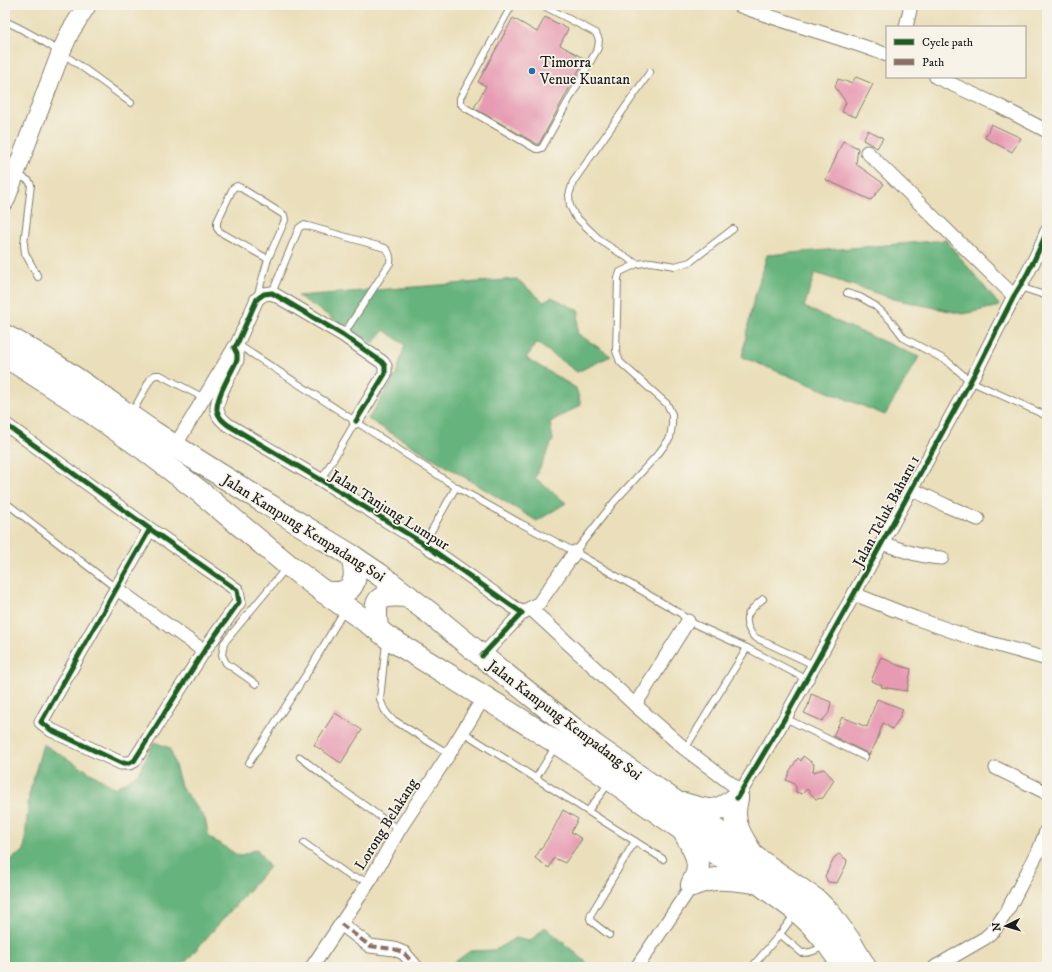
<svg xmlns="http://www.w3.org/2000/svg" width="1052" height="972" font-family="'IM FELL DW Pica',serif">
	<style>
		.forest { fill: #66b37d; stroke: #41684c }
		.building { fill: #e79bb3 }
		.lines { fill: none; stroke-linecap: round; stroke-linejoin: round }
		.lane-casing { stroke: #837e6b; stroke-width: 8 }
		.street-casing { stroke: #837e6b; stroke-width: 15 }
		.secondary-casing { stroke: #837e6b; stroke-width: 20 }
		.highway-casing { stroke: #837e6b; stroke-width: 24 }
		.lane { stroke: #fff; stroke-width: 6 }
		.street { stroke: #fff; stroke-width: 13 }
		.secondary { stroke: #fff; stroke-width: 18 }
		.highway { stroke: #fff; stroke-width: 22 }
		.quiet { stroke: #8d6e63; stroke-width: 4; stroke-dasharray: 8 4; stroke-linecap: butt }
		.cycleway-casing { stroke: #f7f3e8; stroke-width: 8 }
		.cycleway { stroke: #1b5e20; stroke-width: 5 }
		.poi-dot { fill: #1f6fb2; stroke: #f7f3e8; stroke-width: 1.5 }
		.labels { text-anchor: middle; stroke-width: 3.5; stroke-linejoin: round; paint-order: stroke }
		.poi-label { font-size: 15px; fill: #1c1c1c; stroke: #f7f3e8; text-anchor: start }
		.street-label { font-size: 15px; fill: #1c1c1c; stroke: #f7f3e8 }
	</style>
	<rect width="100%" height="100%" fill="#f7f3e8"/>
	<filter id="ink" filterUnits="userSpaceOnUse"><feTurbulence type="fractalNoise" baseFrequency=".025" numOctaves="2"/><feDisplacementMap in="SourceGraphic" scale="8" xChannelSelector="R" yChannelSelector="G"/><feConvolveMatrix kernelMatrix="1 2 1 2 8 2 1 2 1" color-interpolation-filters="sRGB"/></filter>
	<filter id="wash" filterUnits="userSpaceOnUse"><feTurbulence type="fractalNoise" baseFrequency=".012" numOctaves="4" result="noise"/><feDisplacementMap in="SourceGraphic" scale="16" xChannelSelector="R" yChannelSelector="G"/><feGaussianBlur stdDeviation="0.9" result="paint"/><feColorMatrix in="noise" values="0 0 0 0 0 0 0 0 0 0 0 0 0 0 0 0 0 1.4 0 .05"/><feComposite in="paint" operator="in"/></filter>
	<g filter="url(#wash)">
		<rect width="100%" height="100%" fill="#eadfba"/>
		<g class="forest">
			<polygon points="946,240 1000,306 963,314 894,299 815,273 804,307 919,357 885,415 742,357 751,310 767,255"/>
			<polygon points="517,279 544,302 552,297 579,311 577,333 611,356 577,372 537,343 526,358 576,388 581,405 550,422 553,440 535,478 566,503 537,521 368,419 396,375 405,345 384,330 373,344 298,296"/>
			<polygon points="154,742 170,748 181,786 205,819 209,837 239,856 257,849 269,867 181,967 5,967 5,863 24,851 29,795 43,744 115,788 138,774"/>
			<polygon points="545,927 592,967 448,967 470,951 495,950 515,938 530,941"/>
		</g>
		<g id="blocks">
			<g class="building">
				<polygon points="545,17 568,29 560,45 585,59 539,144 537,144 474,108 486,86 478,82 513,18 537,32"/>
				<polygon points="856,77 873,84 856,117 842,112 846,102 835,87 838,79 851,83"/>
				<polygon points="991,124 1021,138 1012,152 985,138"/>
				<polygon points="868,130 883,138 877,148 863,140"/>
				<polygon points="843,141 858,148 856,164 884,184 871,200 826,180"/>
				<polygon points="881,657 897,665 911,669 907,691 881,687 882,685 871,681"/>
				<polygon points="811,694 831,702 829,713 822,721 804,713 808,706"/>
				<polygon points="877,699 903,709 899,719 892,729 883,723 876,743 869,755 867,753 833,736 842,717 867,727"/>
				<polygon points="335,713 362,730 341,763 314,745"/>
				<polygon points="803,756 814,764 813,772 824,769 834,780 823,798 816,799 807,789 802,794 796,792 796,787 793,783 786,780 790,772 789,772 798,758 801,761"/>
				<polygon points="563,810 578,819 571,832 582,839 565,863 554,858 549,868 535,858 553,830"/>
				<polygon points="839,854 847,860 846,865 837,883 828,882 825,876 835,857"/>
			</g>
		</g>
	</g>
	<g filter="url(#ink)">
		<use href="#blocks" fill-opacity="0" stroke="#837e6b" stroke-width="1"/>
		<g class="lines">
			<defs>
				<g id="lane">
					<polyline points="512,5 460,98 460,103 464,107 536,149 539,149 542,148 598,48 599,40 596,33 542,5"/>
					<polyline points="5,6 5,5"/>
					<path d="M5,21C51,42 90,73 131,103"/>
					<polyline points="17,174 29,181 31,185 24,244 25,253 38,277"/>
					<polyline points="637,264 601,241 575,216 570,206 569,195 573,182 650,72"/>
					<polyline points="1020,287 1047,296"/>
					<path d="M272,293L299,228L303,225L308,226L385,248C390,252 391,256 390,263L343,335"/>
					<polyline points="847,293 860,297 874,305 883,313 891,321 904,338 947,361 970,381 1047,416"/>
					<polyline points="257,297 268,259 285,220 284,215 241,188 237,186 233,188 217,222 217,228 220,232 268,259"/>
					<polyline points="237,344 456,487 520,523 575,552 680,613 688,621 747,648 806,679"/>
					<polyline points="132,413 151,378 155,375 160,375 204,398"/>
					<polyline points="321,480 356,421"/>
					<polyline points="5,502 117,589"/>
					<polyline points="424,544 456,487"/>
					<polyline points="575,552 614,502 658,454 670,438 672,425 672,414 667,404 620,362 616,351 618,278 620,272 637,264 651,262 675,266 690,262 733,229"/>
					<path d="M763,599C748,611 740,619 754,637L814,665"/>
					<path d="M386,642L380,699C383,707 385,713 392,719L449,754"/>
					<polyline points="256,684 226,663 222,655 224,643 286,568"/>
					<polyline points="785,718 865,757"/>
					<polyline points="463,732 663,859"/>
					<polyline points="685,749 747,648"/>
					<polyline points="300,757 337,786 399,830"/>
					<polyline points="249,763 311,667 344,611"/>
					<polyline points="536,778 555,747"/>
					<polyline points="588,811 609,783"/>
					<polyline points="304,843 351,877 362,879 371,879"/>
					<path d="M780,934L802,953C811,953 816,950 824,946"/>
					<polyline points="609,935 591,921 590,918 591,914 635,841"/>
					<polyline points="752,967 780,934 795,914"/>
				</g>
				<g id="street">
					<path d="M738,5C787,24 838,36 887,55"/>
					<polyline points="906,27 911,5"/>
					<polyline points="936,77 999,106 1047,131"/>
					<polyline points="867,152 1014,296"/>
					<path d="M356,421L385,374V366L382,362L343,335L272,293L264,294L257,299L237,344L234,348L237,354V360C231,373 216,397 217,410C218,417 223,421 228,425L321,480L424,544L522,613L482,656"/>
					<polyline points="5,424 150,529 237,590 239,602 204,651 134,761 129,763 121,763 51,730 41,722 150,529"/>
					<polyline points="175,446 234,348"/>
					<polyline points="911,489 947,506 978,519"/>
					<path d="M882,543C902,550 920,557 942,558"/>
					<polyline points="117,589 204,651"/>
					<polyline points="854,594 915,618 969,637 1047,659"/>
					<polyline points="530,608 635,705 685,749 741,791"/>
					<polyline points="524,612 539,603 575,552"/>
					<polyline points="635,705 688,621"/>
					<polyline points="996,768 1047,793"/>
					<path d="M737,798L785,718L854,594L977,369L1014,296C1027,276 1038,254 1047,231"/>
					<polyline points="341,924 370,946 394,949 404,953 416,967"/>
					<polyline points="312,967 371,879 399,830 449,754 484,697"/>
					<polyline points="637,967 692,885"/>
					<polyline points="935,967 985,938 995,929 1007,911 1019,888 1039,850 1047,829"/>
				</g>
				<polyline id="secondary" points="5,201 61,52 70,32 87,5"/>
				<g id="highway">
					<path d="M5,336C58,363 104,399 153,432C219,475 285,515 352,556L380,575L431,614L482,656L594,745L816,900L830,914L849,940L865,967"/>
					<polyline points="5,357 18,364 72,399 144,449 199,491 288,565 324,592 377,629 387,637 534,728 584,761 759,883 797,911 812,925 828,944 844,967"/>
					<path d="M324,592C330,593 337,594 343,592C359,586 355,569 352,556"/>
					<path d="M377,629C374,598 376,594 408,596"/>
					<path d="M737,798C736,803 735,809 735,814C735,828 743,839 750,851"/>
					<path d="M684,804C710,812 714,814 737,798"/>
					<path d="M683,830C690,843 701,858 697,873C696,877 693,881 692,885"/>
					<path d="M692,885C715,875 731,879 755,882"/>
				</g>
			</defs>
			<use href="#lane" class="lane-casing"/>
			<use href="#street" class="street-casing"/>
			<use href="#secondary" class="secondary-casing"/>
			<use href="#highway" class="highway-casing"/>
			<use href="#lane" class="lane"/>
			<use href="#street" class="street"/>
			<use href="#secondary" class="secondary"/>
			<use href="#highway" class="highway"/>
			<polyline class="quiet" points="341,924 370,946 394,949 404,953 416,967"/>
			<defs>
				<g id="cycleway">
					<path d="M356,421L385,374V366L382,362L343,335L272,293L264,294L257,299L237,344L234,348L237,354V360C231,373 216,397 217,410C218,417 223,421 228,425L321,480L424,544L522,613L482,656"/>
					<polyline points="5,424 150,529 237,590 239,602 204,651 134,761 129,763 121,763 51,730 41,722 150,529"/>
					<path d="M737,798L785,718L854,594L977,369L1014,296C1027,276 1038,254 1047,231"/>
				</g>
			</defs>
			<use href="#cycleway" class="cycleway-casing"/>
			<use href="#cycleway" class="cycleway"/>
		</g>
	</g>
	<circle class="poi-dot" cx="532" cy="71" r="4"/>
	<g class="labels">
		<g class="poi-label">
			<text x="540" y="67">Timorra<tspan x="540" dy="17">Venue Kuantan</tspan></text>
		</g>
		<g class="street-label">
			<text transform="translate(390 510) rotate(32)" y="5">Jalan Tanjung Lumpur</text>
			<text transform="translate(886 511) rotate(-62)" y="5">Jalan Teluk Baharu 1</text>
			<text transform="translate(304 528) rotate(32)" y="5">Jalan Kampung Kempadang Soi</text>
			<text transform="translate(565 720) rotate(37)" y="5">Jalan Kampung Kempadang Soi</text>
			<text transform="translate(386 824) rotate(-58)" y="5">Lorong Belakang</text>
		</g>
	</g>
	<rect width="1052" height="972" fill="none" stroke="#f7f3e8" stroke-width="20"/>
	<rect x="886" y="26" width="140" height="52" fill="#f7f3e8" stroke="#9f9d96"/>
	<rect x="894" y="39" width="20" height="6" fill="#1b5e20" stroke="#9f9d96"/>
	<text x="922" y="46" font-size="12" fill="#1c1c1c">Cycle path</text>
	<rect x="894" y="59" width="20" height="6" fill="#8d6e63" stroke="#9f9d96"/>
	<text x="922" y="66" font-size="12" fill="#1c1c1c">Path</text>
	<g transform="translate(1006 926) rotate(265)" stroke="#f7f3e8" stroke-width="3" paint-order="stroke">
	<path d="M0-3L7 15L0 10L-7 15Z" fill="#1c1c1c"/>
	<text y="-6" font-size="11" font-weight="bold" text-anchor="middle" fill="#1c1c1c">N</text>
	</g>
</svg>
